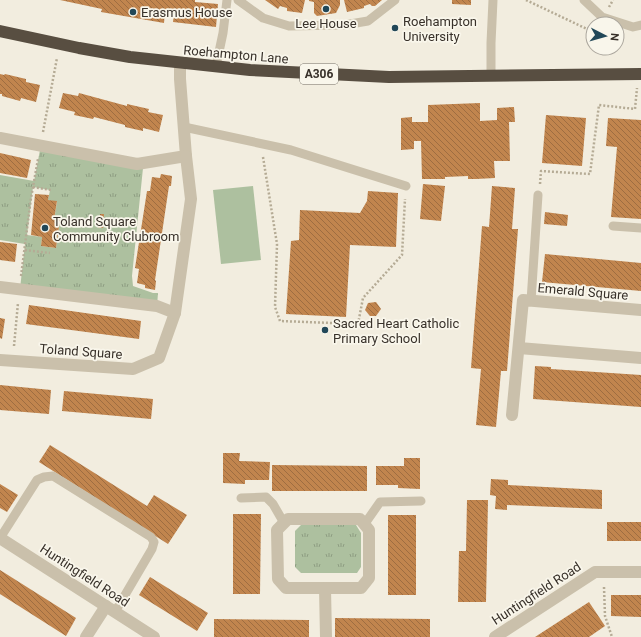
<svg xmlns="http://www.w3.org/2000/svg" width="641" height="637" font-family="Roboto,sans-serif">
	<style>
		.grass { fill: url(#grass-tufts); fill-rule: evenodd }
		.pitch { fill: #adc09f }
		.building { fill: url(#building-back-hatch) }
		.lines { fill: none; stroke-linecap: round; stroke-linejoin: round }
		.path { stroke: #b5ab95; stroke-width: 2.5; stroke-dasharray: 2 2; stroke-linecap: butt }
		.lane { stroke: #cac0ab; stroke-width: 9 }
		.street { stroke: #cac0ab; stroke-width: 12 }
		.highway { stroke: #584e41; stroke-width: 12 }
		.poi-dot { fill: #214758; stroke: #f9f6eb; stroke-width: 1.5 }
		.labels { text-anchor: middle; stroke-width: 3.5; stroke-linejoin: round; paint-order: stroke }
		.shield { fill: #f9f6eb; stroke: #726c64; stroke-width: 1 }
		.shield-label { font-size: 12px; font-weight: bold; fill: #38312a }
		.poi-label { font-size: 13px; fill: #38312a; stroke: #f9f6eb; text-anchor: start }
		.street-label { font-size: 13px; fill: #38312a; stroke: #f9f6eb }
	</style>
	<defs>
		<pattern id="grass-tufts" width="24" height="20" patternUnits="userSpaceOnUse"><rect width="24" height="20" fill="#adc09f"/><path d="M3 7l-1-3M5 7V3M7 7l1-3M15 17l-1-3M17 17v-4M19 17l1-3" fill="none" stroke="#8e9d82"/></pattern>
		<pattern id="building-back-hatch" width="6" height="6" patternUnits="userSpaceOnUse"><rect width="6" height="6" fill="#c1854e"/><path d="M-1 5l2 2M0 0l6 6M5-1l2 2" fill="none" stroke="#9e6d41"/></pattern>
	</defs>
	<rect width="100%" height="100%" fill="#f2eddf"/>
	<g class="grass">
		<path d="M41,145L143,168L132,276L133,286L153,293H158L157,306L20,289L25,244L0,240V175L34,181ZM33,187L50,190L48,200L57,202L54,220H60L56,248L41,246L42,237L27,235Z"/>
		<polygon points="301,525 356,525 361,533 361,567 357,573 301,573 295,567 295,531"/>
	</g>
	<polygon class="pitch" points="253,186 261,260 221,264 213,190"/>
	<g class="building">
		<polygon points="60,0 195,0 195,2 218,4 216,27 173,22 174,13 165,11 164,23 101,12 102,9"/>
		<polygon points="265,0 305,0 302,13 287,11 287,8 280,6 278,9"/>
		<polygon points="309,0 340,0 340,5 336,13 317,16 314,13 314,2 309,1"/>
		<polygon points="344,0 382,0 375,6 372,6 370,4 364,6 364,8 347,12"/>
		<polygon points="452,0 471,0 471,5 452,4"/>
		<polygon points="0,74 4,75 5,74 26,79 26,82 40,85 36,102 21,98 20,101 2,96 2,94 0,94"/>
		<polygon points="63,93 78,96 79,93 127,106 127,104 149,109 148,112 163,115 159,132 143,128 143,131 125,127 125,125 94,117 93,119 74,115 75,112 59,108"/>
		<polygon points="480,103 480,121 497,120 497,108 514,107 515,122 509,122 510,161 494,161 495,178 476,179 468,179 468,176 445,177 445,179 422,179 421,141 414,141 414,149 401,150 401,118 412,117 412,122 428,122 428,105"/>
		<polygon points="546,115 586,118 582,166 542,163"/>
		<polygon points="608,118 641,120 641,219 611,217 617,147 606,146"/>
		<polygon points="0,153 31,160 27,178 0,173"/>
		<polygon points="161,174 172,176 171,186 169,186 155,280 156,281 155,290 145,288 145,285 137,283 139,269 135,268 147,191 150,191 152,177 160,178"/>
		<polygon points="423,184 445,186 441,221 420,219"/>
		<polygon points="492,186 515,188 512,229 518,229 507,371 501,371 496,427 476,425 481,369 471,368 482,226 489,227"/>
		<polygon points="368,191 398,193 396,247 350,245 346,317 286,314 291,241 299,240 300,210 360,213 367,201"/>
		<polygon points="35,194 49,195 48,200 57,201 54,220 60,220 56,248 41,246 42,237 31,235"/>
		<polygon points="545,212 568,215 567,226 544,224"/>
		<polygon points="100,214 104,214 103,228 98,228"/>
		<polygon points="0,242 17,244 15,262 0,260"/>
		<polygon points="545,254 641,263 641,291 542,282"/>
		<polygon points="376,302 381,309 376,316 370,316 365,310 368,303"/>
		<polygon points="29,305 141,321 139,339 26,324"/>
		<polygon points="0,318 5,319 2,339 0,338"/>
		<polygon points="535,366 551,367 551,369 641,375 641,407 533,399"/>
		<polygon points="0,385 51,390 49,414 0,410"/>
		<polygon points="64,391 153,399 151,419 62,411"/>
		<polygon points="50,445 147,506 154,495 187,515 168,544 39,462"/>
		<polygon points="223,453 240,453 239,461 270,462 269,480 245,480 245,484 223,483"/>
		<polygon points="404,458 420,458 420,489 398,488 398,485 376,485 376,466 404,466"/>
		<polygon points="272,465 367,466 367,491 272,491"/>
		<polygon points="491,479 508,480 508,485 602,490 602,509 507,505 507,510 495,509 496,496 490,495"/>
		<polygon points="0,484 18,495 7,512 0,508"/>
		<polygon points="467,500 488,500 486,602 458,602 459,551 466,551"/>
		<polygon points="233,514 261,514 260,594 233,594"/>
		<rect x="388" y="515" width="28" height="80"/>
		<rect x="607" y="522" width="34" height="19"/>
		<polygon points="0,570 76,618 66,636 0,594"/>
		<polygon points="150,577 208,613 197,631 139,595"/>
		<polygon points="611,595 641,595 641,617 611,616"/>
		<polygon points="589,602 605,626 589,637 535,637"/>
		<polygon points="335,618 430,619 430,637 335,637"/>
		<polygon points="214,619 309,620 309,637 214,637"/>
	</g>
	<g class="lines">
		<g class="path">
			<polyline points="526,0 587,29 593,27"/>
			<polyline points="609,7 613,0"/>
			<polyline points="43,132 57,58"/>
			<polyline points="263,157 277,244 275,307 280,321 358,324 363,298 402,255 405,199"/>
			<polyline points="540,184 541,171 590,174 599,105 635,109 637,88"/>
			<polyline points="33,187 51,190"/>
			<polyline points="25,250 50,253"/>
			<polyline points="21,276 31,198 38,159"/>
			<polyline points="14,346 18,303"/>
			<polyline points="604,587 605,616 612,637"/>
		</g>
		<g class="lane">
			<polyline points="238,0 263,18 289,26 344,25 368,21 395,0"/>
			<polyline points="584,0 602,17 633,27 641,25"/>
			<polyline points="216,66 223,33 227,0"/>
			<polyline points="491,75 491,43 493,0"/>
			<polyline points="184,127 291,150 406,186"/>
			<polyline points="613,226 641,228"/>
			<polyline points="531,301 538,195"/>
			<polyline points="241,498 266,497 273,504 284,523"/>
			<polyline points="364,525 380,502 421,501"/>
			<polyline points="0,538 37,480 44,477 53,476 151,537 154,542 152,549 115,612"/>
		</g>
		<g class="street">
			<polyline points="0,138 137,164 186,156 180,79 180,63"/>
			<polyline points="0,287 157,306 175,313 159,358 133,369 0,360"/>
			<polyline points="175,313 191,199 186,156"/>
			<polyline points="519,348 641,358"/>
			<polyline points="512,415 523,300 641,310"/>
			<polygon points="288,519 360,519 369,530 369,578 361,588 286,588 278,579 277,530"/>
			<polyline points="0,538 154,637"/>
			<polyline points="325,588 326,637"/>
			<polyline points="86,637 106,606"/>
			<polyline points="495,637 595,572 641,572"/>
		</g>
		<polyline class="highway" points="0,31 79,48 130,57 250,70 389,77 641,74"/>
	</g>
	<g class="poi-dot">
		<circle cx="326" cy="9" r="4"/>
		<circle cx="133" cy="12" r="4"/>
		<circle cx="395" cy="28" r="4"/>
		<circle cx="45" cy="228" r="4"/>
		<circle cx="325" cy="330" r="4"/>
	</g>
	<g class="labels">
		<rect class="shield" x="300" y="64" width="38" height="20" rx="3"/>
		<g class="shield-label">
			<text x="319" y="78">A306</text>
		</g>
		<g class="poi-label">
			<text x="141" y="17">Erasmus House</text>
			<text x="403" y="26">Roehampton<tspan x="403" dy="15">University</tspan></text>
			<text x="326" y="28" text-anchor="middle">Lee House</text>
			<text x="53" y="226">Toland Square<tspan x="53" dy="15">Community Clubroom</tspan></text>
			<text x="333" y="328">Sacred Heart Catholic<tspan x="333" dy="15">Primary School</tspan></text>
		</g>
		<g class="street-label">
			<text transform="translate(236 54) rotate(5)" y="5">Roehampton Lane</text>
			<text transform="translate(583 291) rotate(5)" y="5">Emerald Square</text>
			<text transform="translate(81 351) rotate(4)" y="5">Toland Square</text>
			<text transform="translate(85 575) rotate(33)" y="5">Huntingfield Road</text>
			<text transform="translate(536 593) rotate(-33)" y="5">Huntingfield Road</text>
		</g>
	</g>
	<g transform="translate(605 36) rotate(96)"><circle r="19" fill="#f9f6eb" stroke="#aca79e"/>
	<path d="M0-3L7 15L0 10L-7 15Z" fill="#214758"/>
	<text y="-6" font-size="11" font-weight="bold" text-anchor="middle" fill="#38312a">N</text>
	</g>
</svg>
